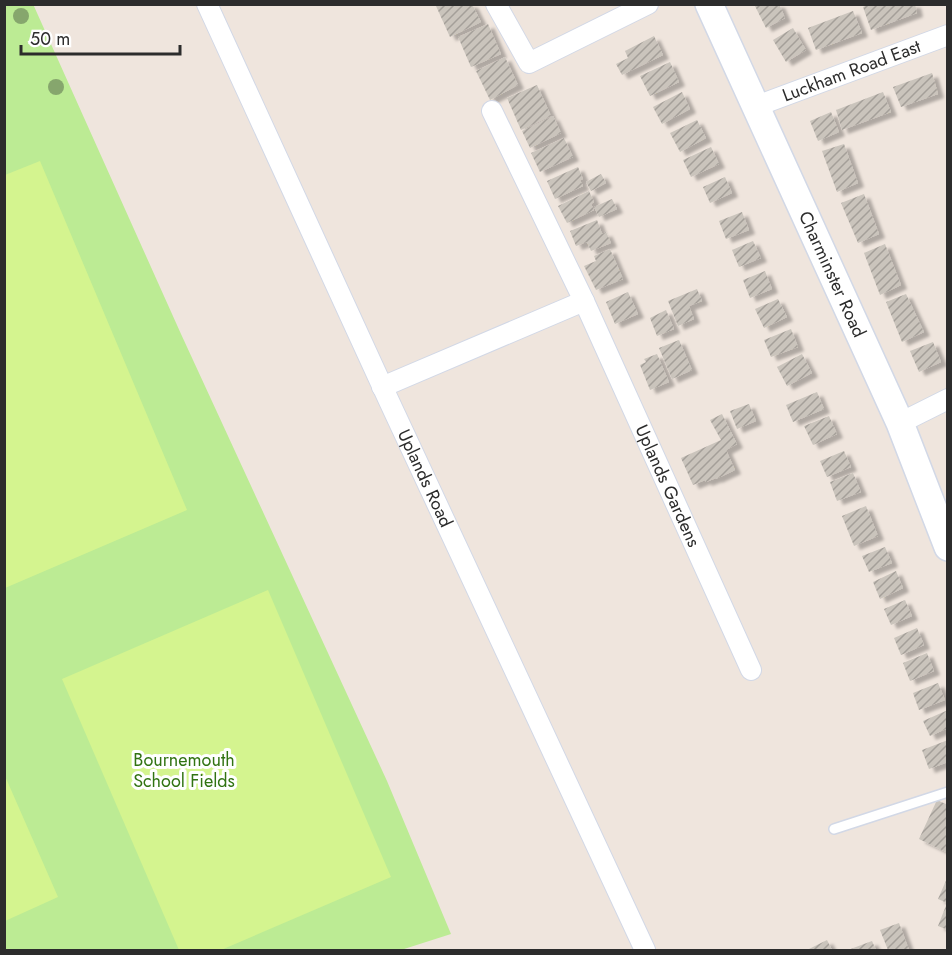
<svg xmlns="http://www.w3.org/2000/svg" width="952" height="955" font-family="Jost,sans-serif">
	<style>
		.park { fill: #bceb94 }
		.pitch { fill: #d4f48f }
		.building { fill: url(#building-hatch); filter: url(#shadow) }
		.lines { fill: none; stroke-linecap: round; stroke-linejoin: round }
		.lane-casing { stroke: #d2d8e6; stroke-width: 12 }
		.street-casing { stroke: #d2d8e6; stroke-width: 22 }
		.secondary-casing { stroke: #d2d8e6; stroke-width: 30 }
		.lane { stroke: #fff; stroke-width: 9 }
		.street { stroke: #fff; stroke-width: 20 }
		.secondary { stroke: #fff; stroke-width: 27 }
		.tree { fill: #86a66d }
		.labels { text-anchor: middle; stroke-width: 6; stroke-linejoin: round; paint-order: stroke }
		.street-label { font-size: 18px; fill: #2c2c2c; stroke: #fff }
		.park-label { font-size: 18px; fill: #317312; stroke: #fff }
	</style>
	<defs>
		<pattern id="building-hatch" width="6" height="6" patternUnits="userSpaceOnUse" patternTransform="scale(1.5)"><rect width="6" height="6" fill="#cac4bc"/><path d="M-1 1l2-2M0 6l6-6M5 7l2-2" fill="none" stroke="#a49f99"/></pattern>
		<filter id="shadow"><feDropShadow dx="6" dy="4" stdDeviation="1.5" flood-color="#0004"/></filter>
	</defs>
	<rect width="100%" height="100%" fill="#efe5dd"/>
	<polygon class="park" points="33,4 181,334 387,781 451,934 401,950 5,950 4,5"/>
	<g class="pitch">
		<polygon points="40,161 187,510 5,588 5,175"/>
		<polygon points="268,590 391,877 221,950 179,950 62,679"/>
		<polygon points="5,776 58,897 5,921 4,921"/>
	</g>
	<g class="building">
		<polygon points="440,4 472,4 481,22 450,37 436,6"/>
		<polygon points="754,4 779,4 785,18 766,28"/>
		<polygon points="869,4 915,4 917,13 871,30 863,7"/>
		<polygon points="853,11 862,33 816,50 808,28"/>
		<polygon points="488,24 501,54 471,67 458,37"/>
		<polygon points="793,28 806,50 786,62 773,40"/>
		<polygon points="654,36 663,55 622,75 616,64 628,58 625,51"/>
		<polygon points="505,57 518,85 490,100 476,71"/>
		<polygon points="670,62 679,82 650,96 640,76"/>
		<polygon points="932,73 938,94 901,107 893,87"/>
		<polygon points="537,85 551,116 521,130 507,98"/>
		<polygon points="682,92 690,109 662,124 653,107"/>
		<polygon points="883,92 891,112 842,130 836,110"/>
		<polygon points="831,112 839,132 818,141 810,121"/>
		<polygon points="553,116 561,133 530,148 522,131"/>
		<polygon points="697,120 706,138 680,152 670,133"/>
		<polygon points="564,138 573,157 540,172 531,153"/>
		<polygon points="844,144 858,183 837,192 822,151"/>
		<polygon points="711,147 719,164 691,177 683,160"/>
		<polygon points="578,167 583,179 580,180 583,186 555,199 547,181"/>
		<polygon points="601,174 606,183 591,191 586,182"/>
		<polygon points="725,177 732,193 710,203 703,187"/>
		<polygon points="589,191 594,202 591,204 594,210 567,223 558,206"/>
		<polygon points="864,194 879,234 858,243 841,203"/>
		<polygon points="612,199 617,209 599,217 594,207"/>
		<polygon points="742,212 749,230 726,239 719,221"/>
		<polygon points="597,220 602,234 606,232 611,243 591,251 587,242 576,246 570,231"/>
		<polygon points="753,241 761,258 739,267 732,250"/>
		<polygon points="885,244 901,285 880,295 864,253"/>
		<polygon points="610,249 623,279 596,290 584,266 596,261 594,256"/>
		<polygon points="765,271 772,289 750,298 743,280"/>
		<polygon points="697,289 702,301 689,306 694,319 678,326 668,301"/>
		<polygon points="628,292 638,314 615,324 606,302"/>
		<polygon points="906,294 924,332 902,342 886,302"/>
		<polygon points="778,299 787,317 764,328 755,309"/>
		<polygon points="666,310 674,329 657,336 650,318"/>
		<polygon points="791,329 798,347 771,357 764,340"/>
		<polygon points="679,340 692,370 672,379 659,348"/>
		<polygon points="933,342 941,362 919,372 910,351"/>
		<polygon points="657,354 669,382 650,390 640,365 646,362 644,359"/>
		<polygon points="802,354 812,373 787,386 777,367"/>
		<polygon points="817,392 824,409 793,422 786,405"/>
		<polygon points="749,404 756,421 737,429 730,411"/>
		<polygon points="722,414 737,444 726,450 735,470 716,479 716,478 706,482 705,480 693,485 681,458 721,440 710,420"/>
		<polygon points="829,416 837,434 813,445 804,426"/>
		<polygon points="844,451 851,467 827,477 820,461"/>
		<polygon points="853,473 861,492 837,501 830,482"/>
		<polygon points="866,506 878,536 854,546 842,516"/>
		<polygon points="885,547 892,563 869,572 862,556"/>
		<polygon points="896,571 903,588 880,599 873,582"/>
		<polygon points="905,600 912,616 891,625 884,609"/>
		<polygon points="917,628 924,645 901,655 894,638"/>
		<polygon points="927,653 934,671 910,681 903,663"/>
		<polygon points="938,683 945,700 919,710 913,693"/>
		<polygon points="948,710 948,728 930,736 923,721"/>
		<polygon points="948,740 948,762 929,769 922,750"/>
		<polygon points="937,800 948,805 948,853 919,839"/>
		<polygon points="948,876 948,930 938,926 947,903 938,899"/>
		<polygon points="899,923 909,950 888,950 880,930"/>
		<polygon points="827,940 832,950 809,950 809,949"/>
		<polygon points="872,941 876,950 848,950"/>
	</g>
	<g class="lines">
		<defs>
			<polyline id="lane" points="834,829 948,792"/>
			<g id="street">
				<path id="s1" d="M207,4L389,401L645,950"/>
				<polyline points="496,4 529,63 648,4"/>
				<path id="s2" d="M754,107L948,35"/>
				<path id="s3" d="M492,111L584,301L751,670"/>
				<polyline points="382,387 584,301"/>
				<polyline points="900,423 948,399"/>
			</g>
			<g id="secondary">
				<path id="s4" d="M709,4L900,423L948,547"/>
			</g>
		</defs>
		<use href="#lane" class="lane-casing"/>
		<use href="#street" class="street-casing"/>
		<use href="#secondary" class="secondary-casing"/>
		<use href="#lane" class="lane"/>
		<use href="#street" class="street"/>
		<use href="#secondary" class="secondary"/>
	</g>
	<g class="tree">
		<circle cx="21" cy="16" r="8"/>
		<circle cx="56" cy="87" r="8"/>
	</g>
	<g class="labels">
		<g class="street-label">
			<text dy="6" stroke="none"><textPath href="#s2" startOffset="104">Luckham Road East</textPath></text>
			<text dy="6" stroke="none"><textPath href="#s4" startOffset="297">Charminster Road</textPath></text>
			<text dy="6" stroke="none"><textPath href="#s1" startOffset="522">Uplands Road</textPath></text>
			<text dy="6" stroke="none"><textPath href="#s3" startOffset="414">Uplands Gardens</textPath></text>
		</g>
		<g class="park-label">
			<text x="184" y="766">Bournemouth<tspan x="184" dy="21">School Fields</tspan></text>
		</g>
	</g>
	<rect width="952" height="955" fill="none" stroke="#2c2c2c" stroke-width="12"/>
	<path d="M21 45v9h159v-9" fill="none" stroke="#2c2c2c" stroke-width="3"/>
	<text x="30" y="45" font-size="18" fill="#2c2c2c" stroke="#ffffff" stroke-width="4.5" paint-order="stroke">50 m</text>
</svg>
